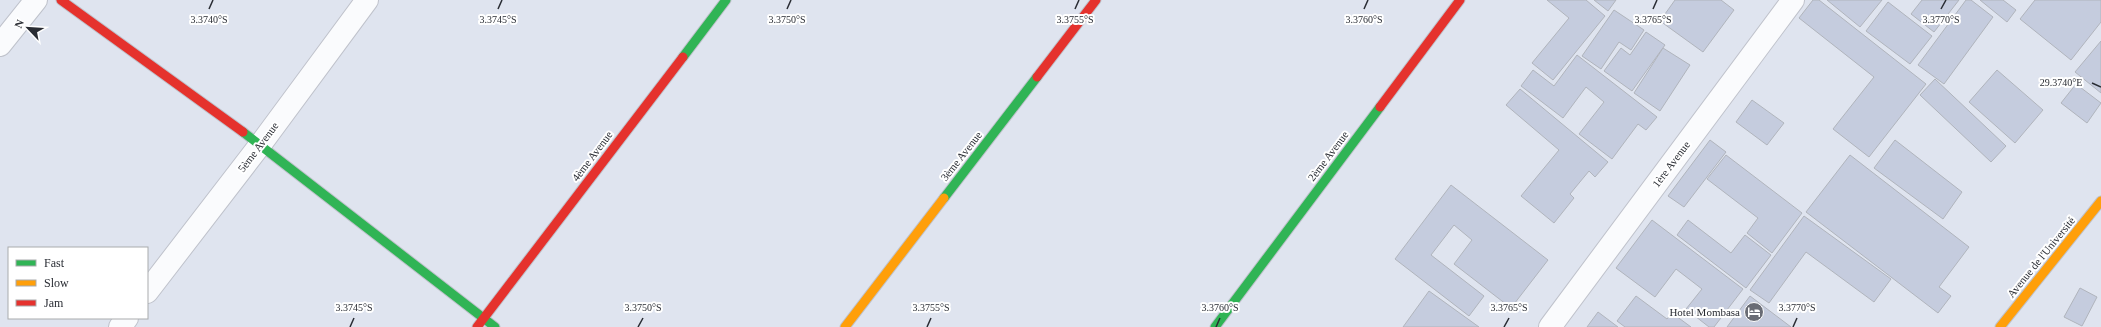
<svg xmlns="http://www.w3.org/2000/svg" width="2101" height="327" font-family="'Times New Roman',serif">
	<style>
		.building { fill: #c5ccde; stroke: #b0b4bc }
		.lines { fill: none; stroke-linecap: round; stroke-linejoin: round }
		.street-casing { stroke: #bfc2cb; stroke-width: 24 }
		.fast-casing { stroke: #bfc2cb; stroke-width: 11 }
		.slow-casing { stroke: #bfc2cb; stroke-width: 11 }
		.jam-casing { stroke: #bfc2cb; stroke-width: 11 }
		.street { stroke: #fafbfd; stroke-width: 22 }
		.fast { stroke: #30b455; stroke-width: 9 }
		.slow { stroke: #ff9f0a; stroke-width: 9 }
		.jam { stroke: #e5322d; stroke-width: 9 }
		.ticks { fill: none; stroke: #292c33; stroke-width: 1.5 }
		.labels { text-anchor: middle; stroke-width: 4; stroke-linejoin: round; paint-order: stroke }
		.street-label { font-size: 11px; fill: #292c33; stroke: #fff }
		.poi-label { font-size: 11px; fill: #292c33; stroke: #fff; text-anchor: end }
		.ticks-label { font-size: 10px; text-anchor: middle; fill: #292c33; stroke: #fff; stroke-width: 4; stroke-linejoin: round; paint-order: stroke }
	</style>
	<rect width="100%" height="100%" fill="#dfe4ef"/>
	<g class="building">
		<polygon points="1547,0 1586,0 1605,16 1553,80 1532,63 1569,18"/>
		<polygon points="1594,0 1616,0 1608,11"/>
		<polygon points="1675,0 1721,0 1734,10 1703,52 1660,21"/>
		<polygon points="1813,0 1819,0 1926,84 1869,157 1833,129 1874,77 1799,18"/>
		<polygon points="1827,0 1882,0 1860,27"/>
		<polygon points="1922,0 1959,0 1934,32 1911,14"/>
		<polygon points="1966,0 1971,0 1993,17 1944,84 1918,65"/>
		<polygon points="1980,0 2003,0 2016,10 2007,22"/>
		<polygon points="2035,0 2101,0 2101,22 2071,60 2020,19"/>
		<polygon points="1888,2 1932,36 1910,64 1866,31"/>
		<polygon points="1614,10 1644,30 1631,50 1619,42 1601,69 1582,56"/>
		<polygon points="1646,32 1665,45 1632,91 1604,71 1621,48 1630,55"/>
		<polygon points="2101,41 2101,93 2075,72"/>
		<polygon points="1663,48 1690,65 1660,111 1634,93"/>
		<polygon points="1577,55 1657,117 1646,130 1638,124 1612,159 1579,134 1604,102 1586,87 1563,118 1521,86 1533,70 1554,86"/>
		<polygon points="1997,70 2043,110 2015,143 1969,102"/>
		<polygon points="1935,79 2006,146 1991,162 1920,95"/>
		<polygon points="2076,84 2101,103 2087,123 2061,103"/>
		<polygon points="1520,89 1608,162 1595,177 1589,171 1570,194 1574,198 1554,223 1521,196 1559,150 1506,105"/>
		<polygon points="1752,100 1784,123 1767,145 1736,122"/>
		<polygon points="1710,140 1726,152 1684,207 1668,196"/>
		<polygon points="1895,140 1962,192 1943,219 1874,168"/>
		<polygon points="1726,155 1802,213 1772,253 1747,233 1758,218 1707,179"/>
		<polygon points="1850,155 1969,247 1939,287 1951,296 1938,313 1806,212"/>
		<polygon points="1451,185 1548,260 1511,308 1454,264 1472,240 1454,225 1431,255 1484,296 1469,316 1395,259"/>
		<polygon points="1804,216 1891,279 1874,302 1806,252 1769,303 1750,290"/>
		<polygon points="1652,220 1743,289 1714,327 1709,327 1686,309 1702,289 1676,269 1655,297 1616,268"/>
		<polygon points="1688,220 1731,253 1745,235 1771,255 1746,288 1677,235"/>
		<polygon points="2080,288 2097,297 2082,326 2064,317"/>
		<polygon points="1429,291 1479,327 1403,327"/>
		<polygon points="1636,296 1667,319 1672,313 1691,327 1625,327 1617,321"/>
		<polygon points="1750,296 1791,327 1727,327"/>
		<polygon points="1598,312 1618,327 1587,327"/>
	</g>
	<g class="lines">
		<defs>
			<g id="street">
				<polyline points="0,45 36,0"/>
				<polyline points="147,292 260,145 367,0"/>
				<polyline points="120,327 127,318"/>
				<polyline points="1550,327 1793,0"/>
			</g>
			<g id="fast">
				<polyline points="683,57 726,0"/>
				<polyline points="243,132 495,327"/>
				<polyline points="944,198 1037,77"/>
				<polyline points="1215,327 1380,107"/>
			</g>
			<g id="slow">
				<polyline points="845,327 944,198"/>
				<polyline points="2000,327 2101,201"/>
			</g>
			<g id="jam">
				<polyline points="61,0 243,132"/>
				<polyline points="1037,77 1096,0"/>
				<polyline points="1380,107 1460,0"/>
				<polyline points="477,327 683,57"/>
			</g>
		</defs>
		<use href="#street" class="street-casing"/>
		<use href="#fast" class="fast-casing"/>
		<use href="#slow" class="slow-casing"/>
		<use href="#jam" class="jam-casing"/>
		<use href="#street" class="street"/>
		<use href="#fast" class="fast"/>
		<use href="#slow" class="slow"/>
		<use href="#jam" class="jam"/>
	</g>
	<path class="ticks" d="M209,9L213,0M498,9L502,0M787,9L791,0M1075,9L1079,0M1364,9L1368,0M1653,9L1657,0M1941,9L1946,0M2092,83L2101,87M350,327L354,318M638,327L643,318M927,327L931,318M1216,327L1220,318M1504,327L1509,318M1793,327L1797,318"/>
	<defs>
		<symbol id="hotel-disc" viewBox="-11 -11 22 22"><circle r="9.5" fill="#696c75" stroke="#fff"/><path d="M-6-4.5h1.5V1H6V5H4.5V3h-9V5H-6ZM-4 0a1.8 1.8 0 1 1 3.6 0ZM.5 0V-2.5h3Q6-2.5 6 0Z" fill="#fff"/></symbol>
	</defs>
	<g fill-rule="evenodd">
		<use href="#hotel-disc" x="1743" y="301" width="22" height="22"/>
	</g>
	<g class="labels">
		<g class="street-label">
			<text transform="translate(258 147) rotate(-53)" y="4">5ème Avenue</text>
			<text transform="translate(592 156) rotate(-53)" y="4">4ème Avenue</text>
			<text transform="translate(961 156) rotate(-52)" y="4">3ème Avenue</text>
			<text transform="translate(1328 156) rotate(-53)" y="4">2ème Avenue</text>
			<text transform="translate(1671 164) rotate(-53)" y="4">1ère Avenue</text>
			<text transform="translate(2041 257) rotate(-51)" y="4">Avenue de l'Université</text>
		</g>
		<g class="poi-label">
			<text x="1740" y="316">Hotel Mombasa</text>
		</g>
	</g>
	<g class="ticks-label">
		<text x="209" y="23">3.3740°S</text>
		<text x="498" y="23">3.3745°S</text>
		<text x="787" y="23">3.3750°S</text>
		<text x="1075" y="23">3.3755°S</text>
		<text x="1364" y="23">3.3760°S</text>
		<text x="1653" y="23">3.3765°S</text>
		<text x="1941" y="23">3.3770°S</text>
		<text x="2061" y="86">29.3740°E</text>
		<text x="354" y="311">3.3745°S</text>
		<text x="643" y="311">3.3750°S</text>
		<text x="931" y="311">3.3755°S</text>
		<text x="1220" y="311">3.3760°S</text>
		<text x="1509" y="311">3.3765°S</text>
		<text x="1797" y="311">3.3770°S</text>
	</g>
	<rect x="8" y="247" width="140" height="72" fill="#ffffff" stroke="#a9abad"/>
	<rect x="16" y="260" width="20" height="6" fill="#30b455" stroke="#a9abad"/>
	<text x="44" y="267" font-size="12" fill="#292c33">Fast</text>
	<rect x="16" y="280" width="20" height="6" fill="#ff9f0a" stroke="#a9abad"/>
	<text x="44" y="287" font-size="12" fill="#292c33">Slow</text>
	<rect x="16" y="300" width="20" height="6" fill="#e5322d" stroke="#a9abad"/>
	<text x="44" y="307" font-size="12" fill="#292c33">Jam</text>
	<g transform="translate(28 28) rotate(295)" stroke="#ffffff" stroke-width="3" paint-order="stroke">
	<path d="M0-3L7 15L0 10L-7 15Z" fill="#292c33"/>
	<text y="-6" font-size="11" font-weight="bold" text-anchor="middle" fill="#292c33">N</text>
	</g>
</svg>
